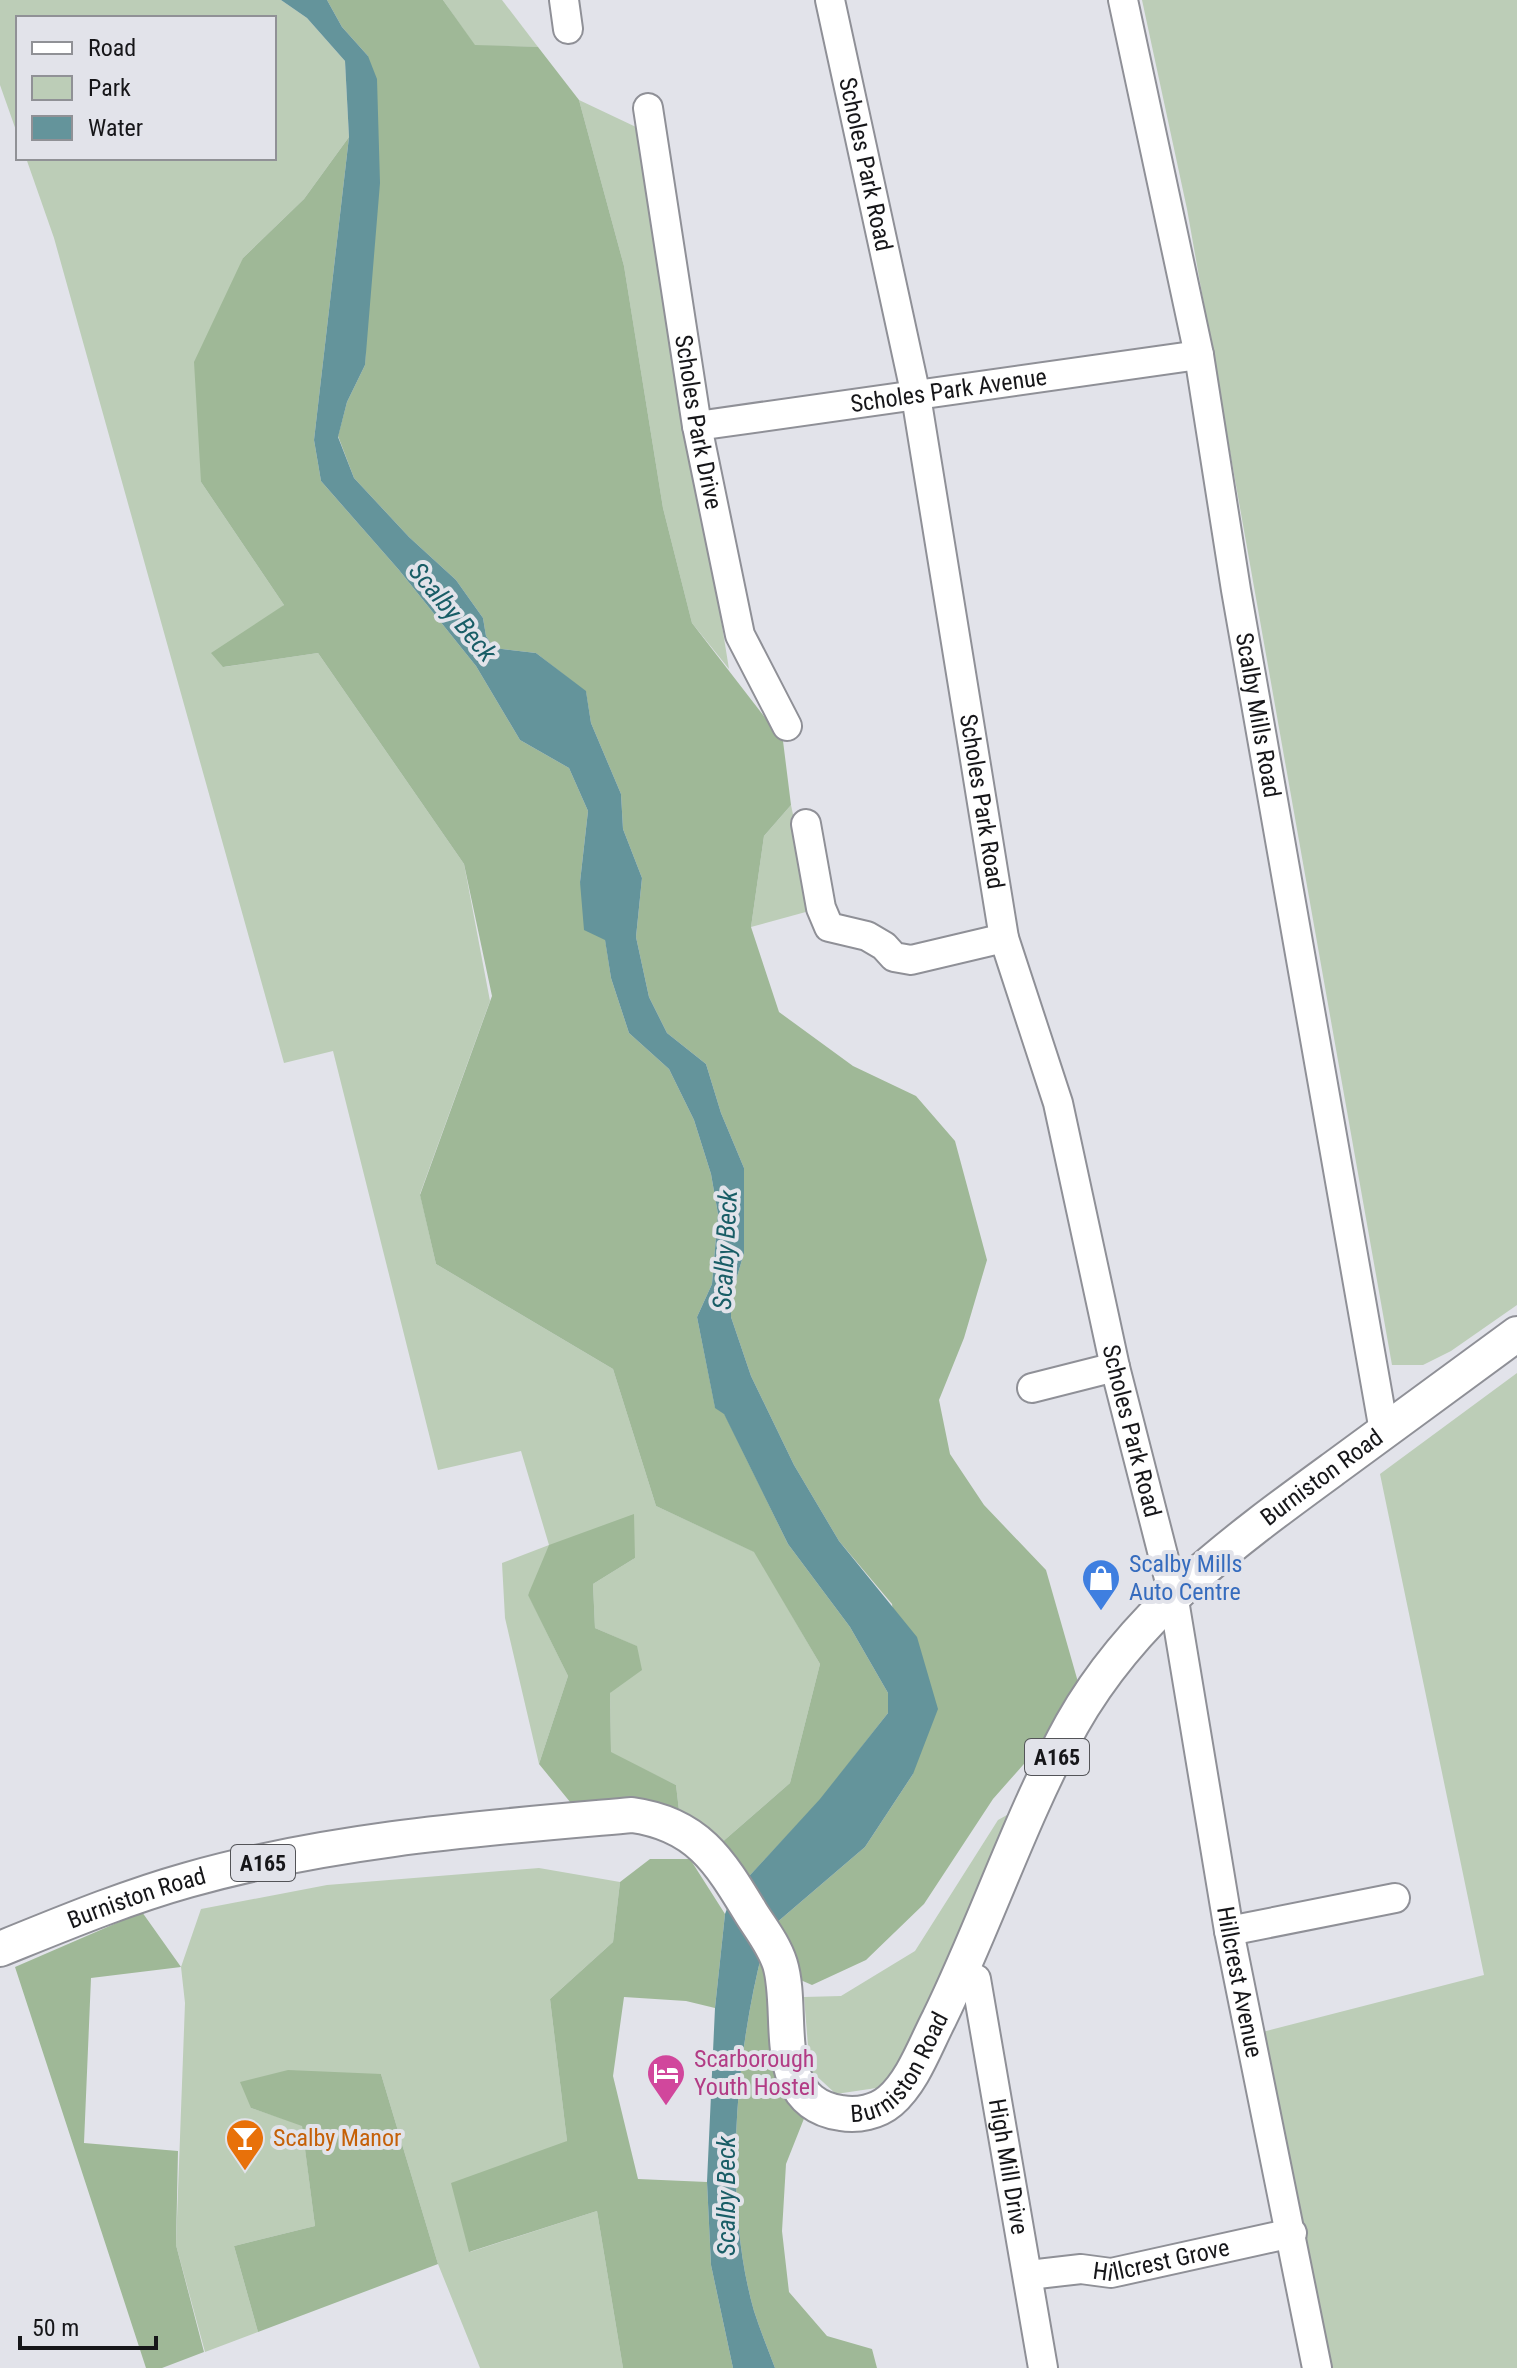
<svg xmlns="http://www.w3.org/2000/svg" width="1517" height="2368" font-family="'Roboto Condensed',sans-serif">
	<style>
		.green { fill: #bccdb7 }
		.forest { fill: #9fb897 }
		.water { fill: #64949b }
		.lines { fill: none; stroke-linecap: round; stroke-linejoin: round }
		.minor-casing { stroke: #8f9097; stroke-width: 32 }
		.major-casing { stroke: #8f9097; stroke-width: 38 }
		.minor { stroke: #fff; stroke-width: 28 }
		.major { stroke: #fff; stroke-width: 34 }
		.labels { text-anchor: middle; stroke-width: 8; stroke-linejoin: round; paint-order: stroke }
		.shield { fill: #e2e3ea; stroke: #535458; stroke-width: 2 }
		.shield-label { font-size: 22px; font-weight: bold; fill: #161619 }
		.street-label { font-size: 24px; fill: #161619; stroke: #e2e3ea }
		.shop-label { font-size: 24px; fill: #366cbe; stroke: #e2e3ea; text-anchor: start }
		.hotel-label { font-size: 24px; fill: #b23c85; stroke: #e2e3ea; text-anchor: start }
		.food-label { font-size: 24px; fill: #c56008; stroke: #e2e3ea; text-anchor: start }
		.water-label { font-size: 26px; font-style: italic; fill: #195d66; stroke: #e2e3ea }
	</style>
	<rect width="100%" height="100%" fill="#e2e3ea"/>
	<g class="green">
		<polygon points="0,0 281,0 307,18 345,61 349,137 304,199 243,258 201,482 284,605 224,667 318,653 464,864 490,1001 420,1194 436,1264 613,1369 656,1506 755,1552 820,1664 790,1783 720,1844 680,1819 676,1785 611,1753 610,1693 636,1646 595,1628 593,1584 635,1558 528,1594 568,1676 539,1764 505,1618 502,1563 549,1545 521,1451 438,1470 333,1051 284,1063 54,238 26,158 274,158 274,18 18,18 18,136 0,85"/>
		<polygon points="443,0 502,0 538,47 475,46"/>
		<polygon points="1142,0 1517,0 1517,1305 1451,1351 1423,1365 1392,1365 1187,209"/>
		<polygon points="579,100 636,127 671,310 729,669 692,623 663,508 624,266"/>
		<polygon points="791,805 813,910 751,927 764,836"/>
		<polygon points="1517,1373 1517,2368 1317,2368 1251,2035 1484,1975 1380,1474"/>
		<polygon points="1016,1810 917,2031 883,2087 836,2094 810,2070 804,1997 841,1996 915,1951 998,1820"/>
		<polygon points="539,1868 620,1882 613,1942 550,1999 567,2141 470,2252 597,2211 623,2368 480,2368 438,2264 381,2074 251,2108 302,2125 315,2226 234,2246 258,2332 205,2352 176,2245 185,2003 181,1967 201,1909 327,1885"/>
	</g>
	<g class="forest">
		<polygon points="327,0 443,0 475,45 538,47 579,100 624,266 663,508 692,623 783,741 791,805 764,836 751,927 779,1012 853,1066 916,1096 955,1141 987,1260 964,1338 939,1400 950,1454 984,1505 1046,1570 1078,1682 1045,1740 993,1799 924,1904 866,1960 812,1985 796,1978 768,1930 865,1847 913,1774 892,1604 839,1541 794,1465 751,1376 731,1317 731,1297 744,1253 744,1168 721,1113 706,1064 667,1033 649,997 636,937 642,878 623,829 621,794 591,723 586,692 536,653 494,648 486,636 483,618 456,580 409,537 354,478 338,436 347,402 365,365 369,280 368,56 342,27"/>
		<polygon points="349,137 314,440 321,481 399,570 476,666 520,740 569,768 588,811 580,882 605,939 611,978 629,1033 669,1069 694,1120 711,1174 718,1214 712,1284 697,1317 715,1407 724,1413 788,1544 850,1627 888,1693 888,1713 821,1799 741,1885 720,1844 790,1783 820,1664 754,1552 656,1506 613,1369 436,1264 420,1195 492,996 464,864 318,653 223,667 211,653 284,605 201,482 194,362 243,258 304,199"/>
		<polygon points="634,1514 635,1558 593,1584 595,1628 637,1646 642,1670 610,1693 611,1752 676,1785 680,1819 575,1808 539,1764 568,1676 528,1595 549,1545"/>
		<polygon points="650,1859 690,1859 725,1914 715,2008 686,2001 624,1997 613,2076 638,2179 707,2182 711,2265 733,2368 623,2368 597,2211 469,2252 451,2183 567,2141 550,1999 613,1942 620,1882"/>
		<polygon points="142,1912 181,1967 91,1978 84,2143 178,2151 176,2245 204,2352 162,2368 146,2368 15,1967"/>
		<path d="M763,1949L807,2111L786,2164L782,2231L789,2292L827,2336L872,2349L877,2368H775C768,2349 760,2330 754,2311C723,2202 735,2058 763,1949Z"/>
		<polygon points="288,2070 381,2074 438,2264 258,2332 234,2246 315,2226 302,2126 251,2108 240,2082"/>
	</g>
	<g class="water">
		<polygon points="281,0 327,0 342,27 368,56 377,79 380,183 365,365 347,402 338,437 354,478 409,537 456,580 483,618 486,636 494,648 536,653 586,691 591,723 621,794 623,829 642,878 636,937 649,997 667,1033 706,1064 721,1113 744,1168 744,1253 731,1297 731,1317 751,1376 794,1465 839,1541 917,1637 938,1709 913,1774 865,1847 768,1930 741,1885 820,1799 888,1713 888,1693 850,1627 788,1544 724,1414 715,1408 697,1317 712,1284 718,1214 711,1174 694,1120 669,1069 629,1033 611,978 605,940 584,930 580,882 588,811 569,768 520,740 476,666 399,570 321,481 314,440 349,137 345,61 307,18"/>
		<path d="M731,1898L763,1949C735,2058 723,2202 754,2311C760,2330 768,2349 775,2368H733L711,2265L707,2182L715,2008L725,1914Z"/>
	</g>
	<g class="lines">
		<defs>
			<g id="minor">
				<polyline points="564,0 568,29"/>
				<path id="s1" d="M830,0L916,396L1004,938L1058,1103L1115,1367L1173,1594L1229,1931L1317,2368"/>
				<path id="s2" d="M1123,0L1199,355L1236,590L1384,1431"/>
				<path id="s3" d="M648,108L697,426L740,635L787,726"/>
				<path id="s4" d="M697,426L1199,355"/>
				<polyline points="806,824 821,908 829,927 867,936 884,946 894,957 911,960 1004,938"/>
				<polyline points="1032,1388 1115,1367"/>
				<polyline points="1229,1931 1395,1898"/>
				<path id="s5" d="M962,1972L976,1979L1043,2368"/>
				<path id="s6" d="M1029,2275L1081,2269L1111,2273L1292,2233"/>
			</g>
			<g id="major">
				<path id="s7" d="M0,1949C62,1924 124,1898 188,1880C332,1839 484,1828 632,1815C697,1824 719,1860 751,1913C761,1929 774,1945 780,1964C795,2013 767,2102 841,2113C858,2116 877,2112 890,2101C913,2081 925,2046 939,2019C986,1923 1020,1818 1072,1724C1134,1614 1233,1542 1333,1469C1394,1424 1456,1379 1517,1334"/>
			</g>
		</defs>
		<use href="#minor" class="minor-casing"/>
		<use href="#major" class="major-casing"/>
		<use href="#minor" class="minor"/>
		<use href="#major" class="major"/>
	</g>
	<defs>
		<symbol id="shop-pin" viewBox="-11 -11 22 30"><path d="M0 17L-7.5 6A9.5 9.5 0 1 1 7.5 6Z" fill="#3f7fe0" stroke="#e2e3ea"/><path d="M-5-2.5h2.3a2.7 3.5 0 0 1 5.4 0H5L5.5 6h-11ZM-1.5-2.5h3a1.5 2.3 0 0 0-3 0Z" fill="#fff"/></symbol>
		<symbol id="hotel-pin" viewBox="-11 -11 22 30"><path d="M0 17L-7.5 6A9.5 9.5 0 1 1 7.5 6Z" fill="#d1479c" stroke="#e2e3ea"/><path d="M-6-4.5h1.5V1H6V5H4.5V3h-9V5H-6ZM-4 0a1.8 1.8 0 1 1 3.6 0ZM.5 0V-2.5h3Q6-2.5 6 0Z" fill="#fff"/></symbol>
		<symbol id="bar-pin" viewBox="-11 -11 22 30"><path d="M0 17L-7.5 6A9.5 9.5 0 1 1 7.5 6Z" fill="#e8710a" stroke="#e2e3ea"/><path d="M-6-5H6L.8 .8V4.5H3.5V6h-7V4.5H-.8V.8Z" fill="#fff"/></symbol>
	</defs>
	<g fill-rule="evenodd">
		<use href="#shop-pin" x="1079" y="1556" width="44" height="60"/>
		<use href="#hotel-pin" x="644" y="2051" width="44" height="60"/>
		<use href="#bar-pin" x="223" y="2116" width="44" height="60"/>
	</g>
	<g class="labels">
		<g class="shield">
			<rect x="1025" y="1739" width="64" height="36" rx="6"/>
			<rect x="231" y="1845" width="64" height="36" rx="6"/>
		</g>
		<g class="shield-label">
			<text x="1057" y="1765">A165</text>
			<text x="263" y="1871">A165</text>
		</g>
		<g class="street-label">
			<text dy="8" stroke="none"><textPath href="#s1" startOffset="168">Scholes Park Road</textPath></text>
			<text dy="8" stroke="none"><textPath href="#s4" startOffset="254">Scholes Park Avenue</textPath></text>
			<text dy="8" stroke="none"><textPath href="#s3" startOffset="318">Scholes Park Drive</textPath></text>
			<text dy="8" stroke="none"><textPath href="#s2" startOffset="728">Scalby Mills Road</textPath></text>
			<text dy="8" stroke="none"><textPath href="#s1" startOffset="816">Scholes Park Road</textPath></text>
			<text dy="8" stroke="none"><textPath href="#s1" startOffset="1464">Scholes Park Road</textPath></text>
			<text dy="8" stroke="none"><textPath href="#s7" startOffset="1872">Burniston Road</textPath></text>
			<text dy="8" stroke="none"><textPath href="#s7" startOffset="146">Burniston Road</textPath></text>
			<text dy="8" stroke="none"><textPath href="#s1" startOffset="2026">Hillcrest Avenue</textPath></text>
			<text dy="8" stroke="none"><textPath href="#s7" startOffset="1128">Burniston Road</textPath></text>
			<text dy="8" stroke="none"><textPath href="#s5" startOffset="206">High Mill Drive</textPath></text>
			<text dy="8" stroke="none"><textPath href="#s6" startOffset="134">Hillcrest Grove</textPath></text>
		</g>
		<g class="shop-label">
			<text x="1129" y="1572">Scalby Mills<tspan x="1129" dy="28">Auto Centre</tspan></text>
		</g>
		<g class="hotel-label">
			<text x="694" y="2067">Scarborough<tspan x="694" dy="28">Youth Hostel</tspan></text>
		</g>
		<g class="food-label">
			<text x="273" y="2146">Scalby Manor</text>
		</g>
		<g class="water-label">
			<text transform="translate(453 612) rotate(50)" y="9">Scalby Beck</text>
			<text transform="translate(725 1250) rotate(-87)" y="9">Scalby Beck</text>
			<text transform="translate(726 2196) rotate(-90)" y="9">Scalby Beck</text>
		</g>
	</g>
	<rect x="16" y="16" width="260" height="144" fill="#e2e3ea" stroke="#909196" stroke-width="2"/>
	<rect x="32" y="42" width="40" height="12" fill="#ffffff" stroke="#909196" stroke-width="2"/>
	<text x="88" y="56" font-size="24" fill="#161619">Road</text>
	<rect x="32" y="76" width="40" height="24" fill="#bccdb7" stroke="#909196" stroke-width="2"/>
	<text x="88" y="96" font-size="24" fill="#161619">Park</text>
	<rect x="32" y="116" width="40" height="24" fill="#64949b" stroke="#909196" stroke-width="2"/>
	<text x="88" y="136" font-size="24" fill="#161619">Water</text>
	<path d="M20 2336v12h136v-12" fill="none" stroke="#161619" stroke-width="4"/>
	<text x="32" y="2336" font-size="24" fill="#161619" stroke="#e2e3ea" stroke-width="6" paint-order="stroke">50 m</text>
</svg>
